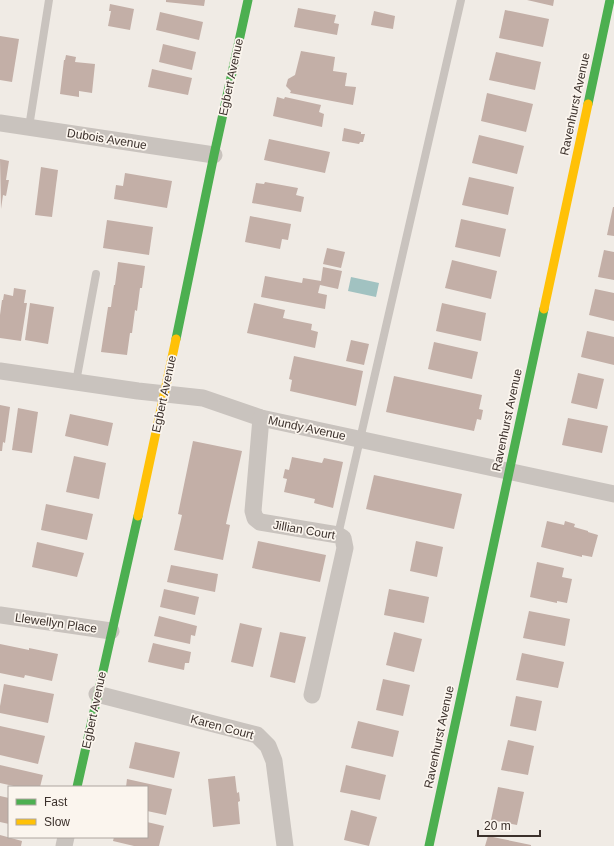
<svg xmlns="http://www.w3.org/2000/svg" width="614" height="846" font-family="Arial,sans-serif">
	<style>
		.water { fill: #a1c2c1 }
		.building { fill: #c3afa7 }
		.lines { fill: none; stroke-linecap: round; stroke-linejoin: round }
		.lane { stroke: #c9c3be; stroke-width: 8 }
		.street { stroke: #c9c3be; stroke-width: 17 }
		.fast { stroke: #4caf50; stroke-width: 9 }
		.slow { stroke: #ffc107; stroke-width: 9 }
		.labels { text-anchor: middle; stroke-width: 3.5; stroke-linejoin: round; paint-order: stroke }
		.street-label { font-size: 12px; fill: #3b302b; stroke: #fbf5ee }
	</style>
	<rect width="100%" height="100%" fill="#f0ebe5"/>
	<polygon class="water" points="351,277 379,283 376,297 348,291"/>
	<g class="building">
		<polygon points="166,0 205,0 204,6 166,2"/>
		<polygon points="527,0 554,0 553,6"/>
		<polygon points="110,4 134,9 130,30 108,26 111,11 109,11"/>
		<polygon points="298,8 336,15 334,23 339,24 337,35 294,27"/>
		<polygon points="505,10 549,19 543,47 499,38"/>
		<polygon points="374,11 395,16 393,29 371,25"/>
		<polygon points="160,12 203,22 199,40 156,30"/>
		<polygon points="0,36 19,39 12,82 0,80"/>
		<polygon points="163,44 196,52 192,70 159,62"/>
		<polygon points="301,51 335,57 333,71 347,73 345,86 356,87 353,105 290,93 291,91 286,86 288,79 295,75"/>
		<polygon points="496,52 541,62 535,90 489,80"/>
		<polygon points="66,55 76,57 75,62 95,64 92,93 79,91 79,97 60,94 64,60 65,60"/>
		<polygon points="152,69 192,78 188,95 148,87"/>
		<polygon points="487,93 533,104 526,132 481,121"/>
		<polygon points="277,97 284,99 285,97 321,105 319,112 324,114 322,127 273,116"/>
		<polygon points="344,128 361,132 361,134 365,134 363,142 360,142 359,144 342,141"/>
		<polygon points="479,135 524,146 517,174 472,163"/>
		<polygon points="269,139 330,152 325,173 264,160"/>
		<polygon points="0,159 9,161 6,180 9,180 6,196 3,195 1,209"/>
		<polygon points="41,167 58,170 52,217 35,215"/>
		<polygon points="125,173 172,181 167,208 114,199 116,185 123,186"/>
		<polygon points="469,177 514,187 508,215 462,205"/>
		<polygon points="265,182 298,188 296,195 304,197 301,212 252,203 256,183 264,184"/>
		<polygon points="613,207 614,207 614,236 607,235"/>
		<polygon points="250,216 291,224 288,240 282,239 280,249 245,242"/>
		<polygon points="461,219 506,229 500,257 455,247"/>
		<polygon points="107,220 153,227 149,255 103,248"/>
		<polygon points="327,248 345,252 341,268 323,264"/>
		<polygon points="604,250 614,252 614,280 598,277"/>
		<polygon points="452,260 497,271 491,299 445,288"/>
		<polygon points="118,262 145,266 142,288 140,288 137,311 135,310 132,333 130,333 127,355 101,352 108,307 111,307 114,285 115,285"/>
		<polygon points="323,267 342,271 338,289 320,285 318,293 327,295 325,309 261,297 265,276 302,283 303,278 321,281"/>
		<polygon points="14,288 26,290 24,303 27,303 21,341 0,338 0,315 2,300 3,300 4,294 13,296"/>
		<polygon points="595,289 614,293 614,321 589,315"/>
		<polygon points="30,303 54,307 48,344 25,340"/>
		<polygon points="254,303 285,310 283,318 312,324 311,330 318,332 315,348 247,333"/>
		<polygon points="442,303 486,313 481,341 436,331"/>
		<polygon points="587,331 614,337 614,365 581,357"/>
		<polygon points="351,340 369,344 364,365 346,361"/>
		<polygon points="434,342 478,352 472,379 428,369"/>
		<polygon points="294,356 363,371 356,406 290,391 292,380 289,379"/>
		<polygon points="578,373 604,379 597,409 571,403"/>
		<polygon points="394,376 482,395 479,409 483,410 481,420 477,419 474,431 386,412"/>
		<polygon points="0,405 10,407 5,443 3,442 2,451 0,451"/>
		<polygon points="18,408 38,412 32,453 12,450"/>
		<polygon points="70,414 113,423 108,446 65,436"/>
		<polygon points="568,418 608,426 602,453 562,445"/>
		<polygon points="193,441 242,451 226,524 230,525 223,560 174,550 182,515 178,514"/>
		<polygon points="74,456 106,463 99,499 66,492"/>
		<polygon points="292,457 322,463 324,458 343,462 333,508 314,503 315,499 284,492 287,479 283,478 285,469 289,470"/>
		<polygon points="374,475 462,494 454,529 366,509"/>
		<polygon points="46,504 93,514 87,540 41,530"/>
		<polygon points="547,521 564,525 565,521 575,524 574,527 588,531 588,532 598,535 592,557 582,555 582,557 541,547"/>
		<polygon points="258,541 326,555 320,582 252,568"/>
		<polygon points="416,541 443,547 437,577 410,571"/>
		<polygon points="37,542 84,553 77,577 32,567"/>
		<polygon points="537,562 564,568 562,577 572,579 567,603 557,601 557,603 530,597"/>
		<polygon points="171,565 218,574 215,592 167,582"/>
		<polygon points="164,589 199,597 195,615 160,607"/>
		<polygon points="389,589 429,597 424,623 384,615"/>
		<polygon points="529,611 570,619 565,646 523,638"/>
		<polygon points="159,616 197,626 195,636 191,635 190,644 154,636"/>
		<polygon points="240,623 262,628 253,667 231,662"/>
		<polygon points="280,632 306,637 295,683 270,677"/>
		<polygon points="394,632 422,639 414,672 386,665"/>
		<polygon points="153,643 191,652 189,663 185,663 184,670 148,662"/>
		<polygon points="0,644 29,650 29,648 58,654 52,681 25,675 24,678 0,673"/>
		<polygon points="522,653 564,662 558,688 516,680"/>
		<polygon points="383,679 410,685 403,716 376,710"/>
		<polygon points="4,684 54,694 48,723 0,713 0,706"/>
		<polygon points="516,696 542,701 536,731 510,726"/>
		<polygon points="358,721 399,731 393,757 351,748"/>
		<polygon points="0,726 45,736 38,764 0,755"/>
		<polygon points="508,740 534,746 528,775 501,770"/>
		<polygon points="135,742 180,752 174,778 129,768"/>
		<polygon points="0,765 43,775 40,787 18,787 0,783"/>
		<polygon points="346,765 386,775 380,800 340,792"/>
		<polygon points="235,776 237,793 239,792 240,801 238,802 240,824 213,827 208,779"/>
		<polygon points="127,779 172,789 166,815 147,811 147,787 126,787"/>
		<polygon points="498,787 524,792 517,825 491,820"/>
		<polygon points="0,796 9,798 9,824 0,822"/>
		<polygon points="351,810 377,817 369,846 344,840"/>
		<polygon points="147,822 164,826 159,846 134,846 113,841 114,837 147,837"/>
		<polygon points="0,835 22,841 21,846 0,846"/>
		<polygon points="488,836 531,845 531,846 485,846"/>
	</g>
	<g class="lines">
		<g class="lane">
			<polyline points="29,127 49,0"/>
			<polyline points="76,382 96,274"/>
			<polyline points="338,535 461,0"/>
		</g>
		<g class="street">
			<polyline points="0,123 214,155"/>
			<polyline points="0,371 138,391 203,398 261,418 614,494"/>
			<polyline points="261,418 253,511 255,518 260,522 338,535 343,538 345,548 312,695"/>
			<polyline points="0,615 111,631"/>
			<polyline points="97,694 257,735 268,746 274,761 285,846"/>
			<polyline points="64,846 66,837"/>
		</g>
		<g class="fast">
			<polyline points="588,104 610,0"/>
			<polyline points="176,339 214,155 248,0"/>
			<polyline points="77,787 138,516"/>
			<polyline points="429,846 544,309"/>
		</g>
		<g class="slow">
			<polyline points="544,309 588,104"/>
			<polyline points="138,516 176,339"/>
		</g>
	</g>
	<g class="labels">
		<g class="street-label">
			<text transform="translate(231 77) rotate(-78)" y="4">Egbert Avenue</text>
			<text transform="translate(575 104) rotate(-78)" y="4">Ravenhurst Avenue</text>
			<text transform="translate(107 139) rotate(9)" y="4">Dubois Avenue</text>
			<text transform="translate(164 394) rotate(-78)" y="4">Egbert Avenue</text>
			<text transform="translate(507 420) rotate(-78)" y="4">Ravenhurst Avenue</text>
			<text transform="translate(307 428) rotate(12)" y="4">Mundy Avenue</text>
			<text transform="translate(304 530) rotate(10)" y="4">Jillian Court</text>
			<text transform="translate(56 623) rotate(8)" y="4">Llewellyn Place</text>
			<text transform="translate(94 710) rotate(-78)" y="4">Egbert Avenue</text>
			<text transform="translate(222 727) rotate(15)" y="4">Karen Court</text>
			<text transform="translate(439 737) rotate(-78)" y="4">Ravenhurst Avenue</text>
		</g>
	</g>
	<rect x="8" y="786" width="140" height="52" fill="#fbf5ee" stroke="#aea6a0"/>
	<rect x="16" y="799" width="20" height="6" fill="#4caf50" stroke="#aea6a0"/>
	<text x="44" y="806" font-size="12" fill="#3b302b">Fast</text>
	<rect x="16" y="819" width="20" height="6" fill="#ffc107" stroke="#aea6a0"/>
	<text x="44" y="826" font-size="12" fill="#3b302b">Slow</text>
	<path d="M478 830v6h62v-6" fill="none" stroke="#3b302b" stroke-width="2"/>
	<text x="484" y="830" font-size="12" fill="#3b302b" stroke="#fbf5ee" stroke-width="3" paint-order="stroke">20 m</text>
</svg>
